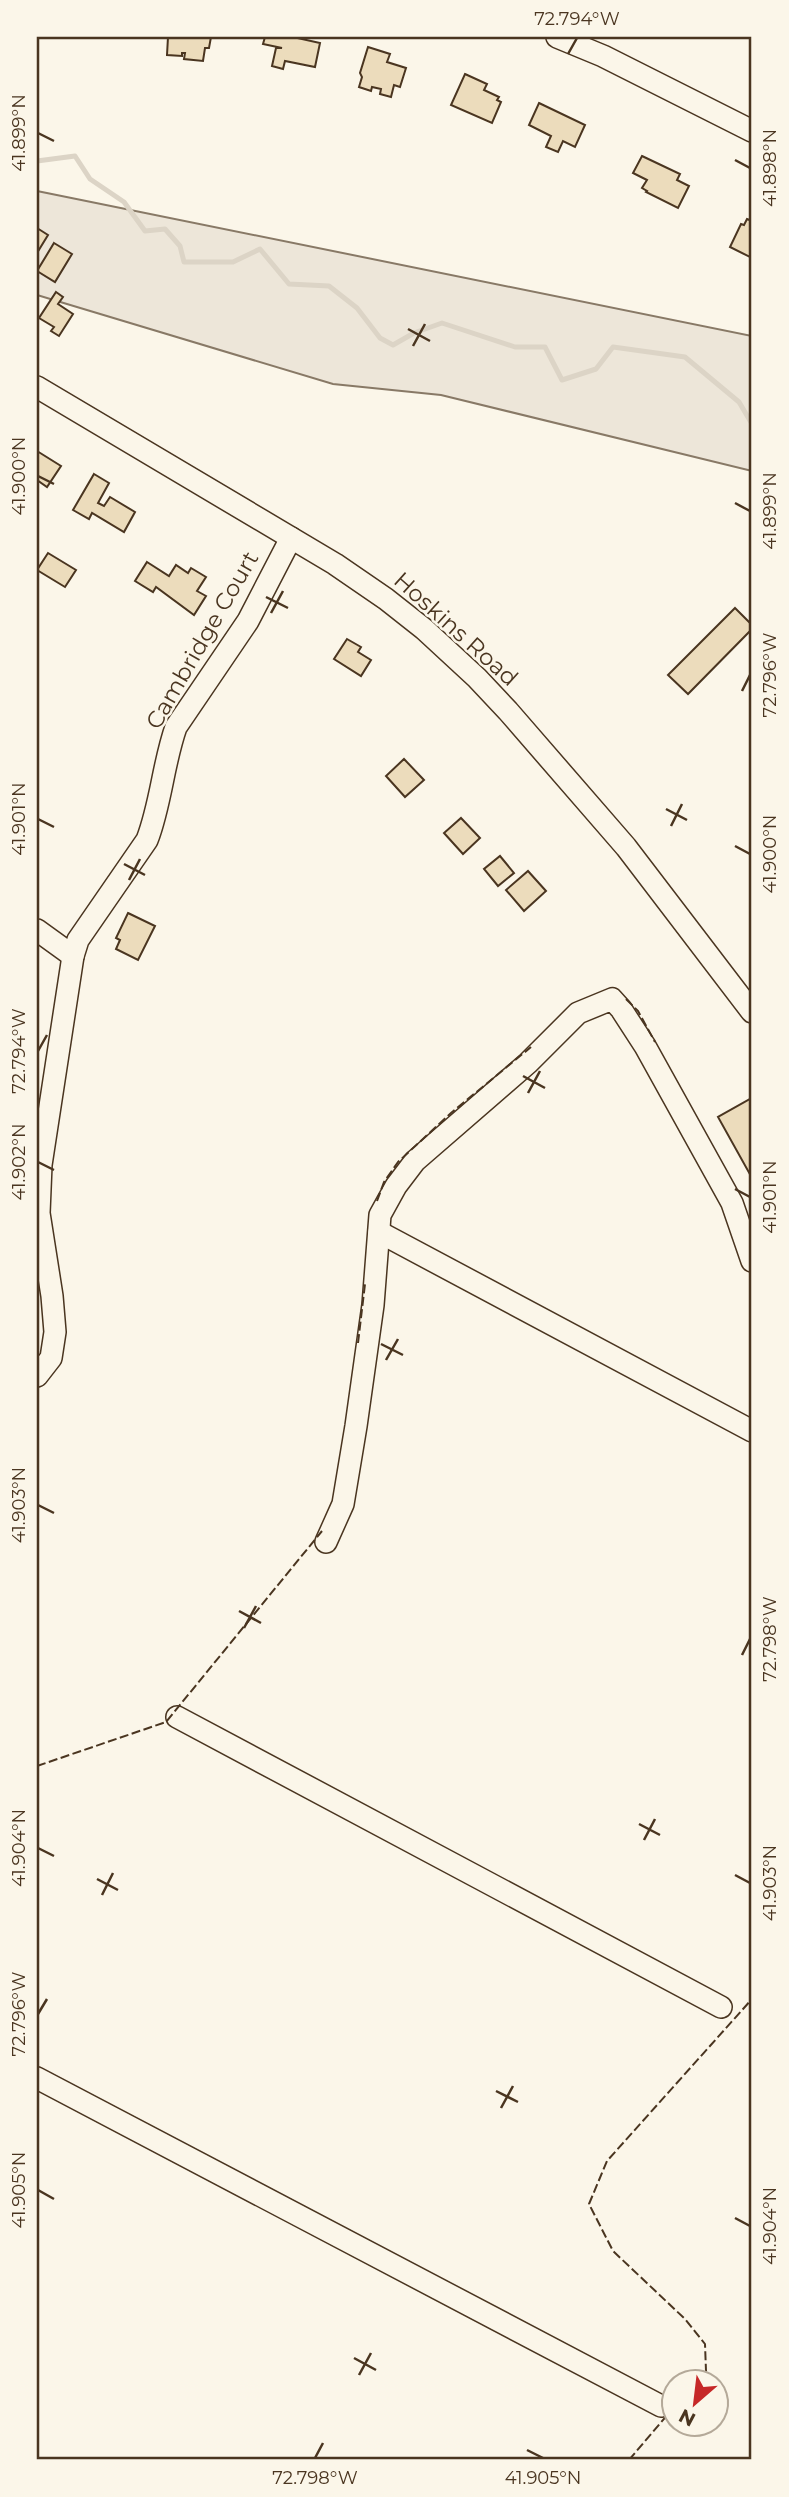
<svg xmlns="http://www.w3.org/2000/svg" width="789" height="2497" font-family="Montserrat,sans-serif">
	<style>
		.green { fill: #ede6d9; stroke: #887966; stroke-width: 2 }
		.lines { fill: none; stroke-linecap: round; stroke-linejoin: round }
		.stream { stroke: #dcd4c6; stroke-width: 5 }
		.building { fill: #ecdcbc; stroke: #4a3520; stroke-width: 2 }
		.minor-casing { stroke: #4a3520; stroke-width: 24 }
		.minor { stroke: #fbf6e9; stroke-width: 21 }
		.fence { stroke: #4a3520; stroke-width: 2; stroke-dasharray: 9 3.5; stroke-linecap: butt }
		.ticks { fill: none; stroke: #4a3520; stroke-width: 2.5 }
		.labels { text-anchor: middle; stroke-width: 5; stroke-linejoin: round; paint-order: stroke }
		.street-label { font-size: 23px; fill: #4a3520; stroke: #fbf6e9 }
		.neatline { fill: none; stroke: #4a3520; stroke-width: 2.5 }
		.ticks-label { font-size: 18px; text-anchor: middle; fill: #4a3520 }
	</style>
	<rect width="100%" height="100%" fill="#fbf6e9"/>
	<polygon class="green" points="37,191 752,336 752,471 441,395 333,384 37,295"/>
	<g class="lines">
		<polyline class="stream" points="37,161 75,156 90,179 124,202 145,231 165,229 180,246 184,262 233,262 260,249 289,284 329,286 357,308 380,338 393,345 414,333 442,323 515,347 545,347 562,380 596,369 613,347 685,357 739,402 752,424"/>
	</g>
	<g class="building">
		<polygon points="168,37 211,37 209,48 205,48 203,61 184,59 185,53 182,53 182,56 167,55"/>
		<polygon points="265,37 293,37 320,43 315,67 285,61 283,69 272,66 276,48 282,48 263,44"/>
		<polygon points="368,47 390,54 387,62 406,68 400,87 394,85 391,97 380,94 381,89 372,87 371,91 359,87 362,77 360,73"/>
		<polygon points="465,74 487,84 484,90 499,97 497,100 501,102 492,123 451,105"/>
		<polygon points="539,103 585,125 575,147 563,141 558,152 546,147 551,136 529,125"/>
		<polygon points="642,156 680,174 677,180 689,186 678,208 646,192 647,191 642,188 647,180 633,173"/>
		<polygon points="747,219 752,221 752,258 730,247 741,224 744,225"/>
		<polygon points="37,228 48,235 37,253"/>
		<polygon points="54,243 72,254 55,282 37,271"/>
		<polygon points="56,292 63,297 58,304 73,314 59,336 51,331 54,327 39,318"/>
		<polygon points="37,451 61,466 47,487 37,480"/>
		<polygon points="94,474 109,483 98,503 104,506 110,497 135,512 124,532 92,513 89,519 73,510"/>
		<polygon points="48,553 76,570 65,587 37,570"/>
		<polygon points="147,562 169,576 176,565 188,573 191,568 206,577 197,591 206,596 194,615 156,587 153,592 135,581"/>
		<polygon points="735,608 752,625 752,629 688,694 668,675"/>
		<polygon points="347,639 361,647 358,652 371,660 361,676 334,659"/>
		<polygon points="404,759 424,780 405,797 386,776"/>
		<polygon points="461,818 480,838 463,854 444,833"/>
		<polygon points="500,856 514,873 498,886 484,869"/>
		<polygon points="528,871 546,891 524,911 506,890"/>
		<polygon points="128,913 155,926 138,960 116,949 120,940 116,938"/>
		<polygon points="750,1099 752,1104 752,1178 718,1117"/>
	</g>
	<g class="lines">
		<defs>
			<g id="minor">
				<polyline points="557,37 603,56 752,131"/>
				<polyline points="37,387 335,564 386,599 424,629 477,678 508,711 626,847 752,1012"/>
				<path d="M37,930L73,956L78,940L147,840C161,804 163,764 176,727L248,621L291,538"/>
				<polyline points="379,1232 752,1431"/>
				<polyline points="37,1376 51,1358 55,1332 52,1296 39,1213 41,1165 73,956"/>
				<polyline points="326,1542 343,1504 356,1426 373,1305 380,1215 396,1186 415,1161 528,1063 578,1013 612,999 621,1009 645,1046 732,1203 752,1261"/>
				<polyline points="177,1717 721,2007"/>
				<polyline points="37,2078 661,2406"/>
			</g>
		</defs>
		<use href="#minor" class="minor-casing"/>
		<use href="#minor" class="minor"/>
		<g class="fence">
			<polyline points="626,999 638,1011 655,1042"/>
			<polyline points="377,1201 384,1182 398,1162 451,1113 531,1047"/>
			<polyline points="358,1343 365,1284"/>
			<polyline points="37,1766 166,1722 322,1531"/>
			<polyline points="697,2382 706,2371 705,2344 685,2319 613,2251 589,2204 607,2161 752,1999"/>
			<polyline points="629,2460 674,2407"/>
		</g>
	</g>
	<path class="ticks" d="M568,54L577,38M38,133L54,141M735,160L750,168M408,329L430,341M413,346L425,324M38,476L54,484M735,503L750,511M266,597L288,608M271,613L283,591M742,691L750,675M666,809L687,820M38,819L54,827M671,826L682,804M735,846L750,854M124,864L145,875M129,880L140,859M38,1051L47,1035M523,1076L545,1088M528,1093L540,1071M38,1162L54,1170M735,1189L750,1197M381,1344L403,1355M386,1360L398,1339M38,1505L54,1513M239,1611L261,1623M244,1628L256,1606M742,1655L750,1639M639,1824L660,1835M644,1840L655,1819M38,1848L54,1856M735,1875L750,1883M97,1879L118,1890M102,1895L113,1873M38,2014L47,1999M496,2091L518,2102M501,2108L513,2086M38,2190L54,2199M735,2218L750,2226M354,2358L376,2370M359,2375L371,2353M527,2450L543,2458M315,2458L323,2443"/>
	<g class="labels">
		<g class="street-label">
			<text transform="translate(456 629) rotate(42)" y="8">Hoskins Road</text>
			<text transform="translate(202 640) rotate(-60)" y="8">Cambridge Court</text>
		</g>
	</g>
	<rect width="789" height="2497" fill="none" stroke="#fbf6e9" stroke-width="77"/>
	<g transform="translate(695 2403) rotate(208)"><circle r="33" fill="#fbf6e9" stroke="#b4a999" stroke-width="2"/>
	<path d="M0-5L12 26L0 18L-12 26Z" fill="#c62828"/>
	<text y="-10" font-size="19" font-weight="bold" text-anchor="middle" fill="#4a3520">N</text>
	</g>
	<rect x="38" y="38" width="712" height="2420" class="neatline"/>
	<g class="ticks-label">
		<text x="577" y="25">72.794°W</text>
		<text transform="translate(19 133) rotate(-90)" y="6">41.899°N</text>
		<text transform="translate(770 168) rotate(-90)" y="6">41.898°N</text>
		<text transform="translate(19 476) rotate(-90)" y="6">41.900°N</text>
		<text transform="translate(770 511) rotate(-90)" y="6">41.899°N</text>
		<text transform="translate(770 675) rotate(-90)" y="6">72.796°W</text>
		<text transform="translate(19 819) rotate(-90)" y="6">41.901°N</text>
		<text transform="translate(770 854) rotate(-90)" y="6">41.900°N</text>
		<text transform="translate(19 1051) rotate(-90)" y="6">72.794°W</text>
		<text transform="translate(19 1162) rotate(-90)" y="6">41.902°N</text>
		<text transform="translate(770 1197) rotate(-90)" y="6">41.901°N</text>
		<text transform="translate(19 1505) rotate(-90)" y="6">41.903°N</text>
		<text transform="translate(770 1639) rotate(-90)" y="6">72.798°W</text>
		<text transform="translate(19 1848) rotate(-90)" y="6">41.904°N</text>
		<text transform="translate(770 1883) rotate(-90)" y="6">41.903°N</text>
		<text transform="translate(19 2014) rotate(-90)" y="6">72.796°W</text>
		<text transform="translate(19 2190) rotate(-90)" y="6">41.905°N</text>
		<text transform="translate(770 2226) rotate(-90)" y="6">41.904°N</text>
		<text x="315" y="2484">72.798°W</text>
		<text x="543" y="2484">41.905°N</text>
	</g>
</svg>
